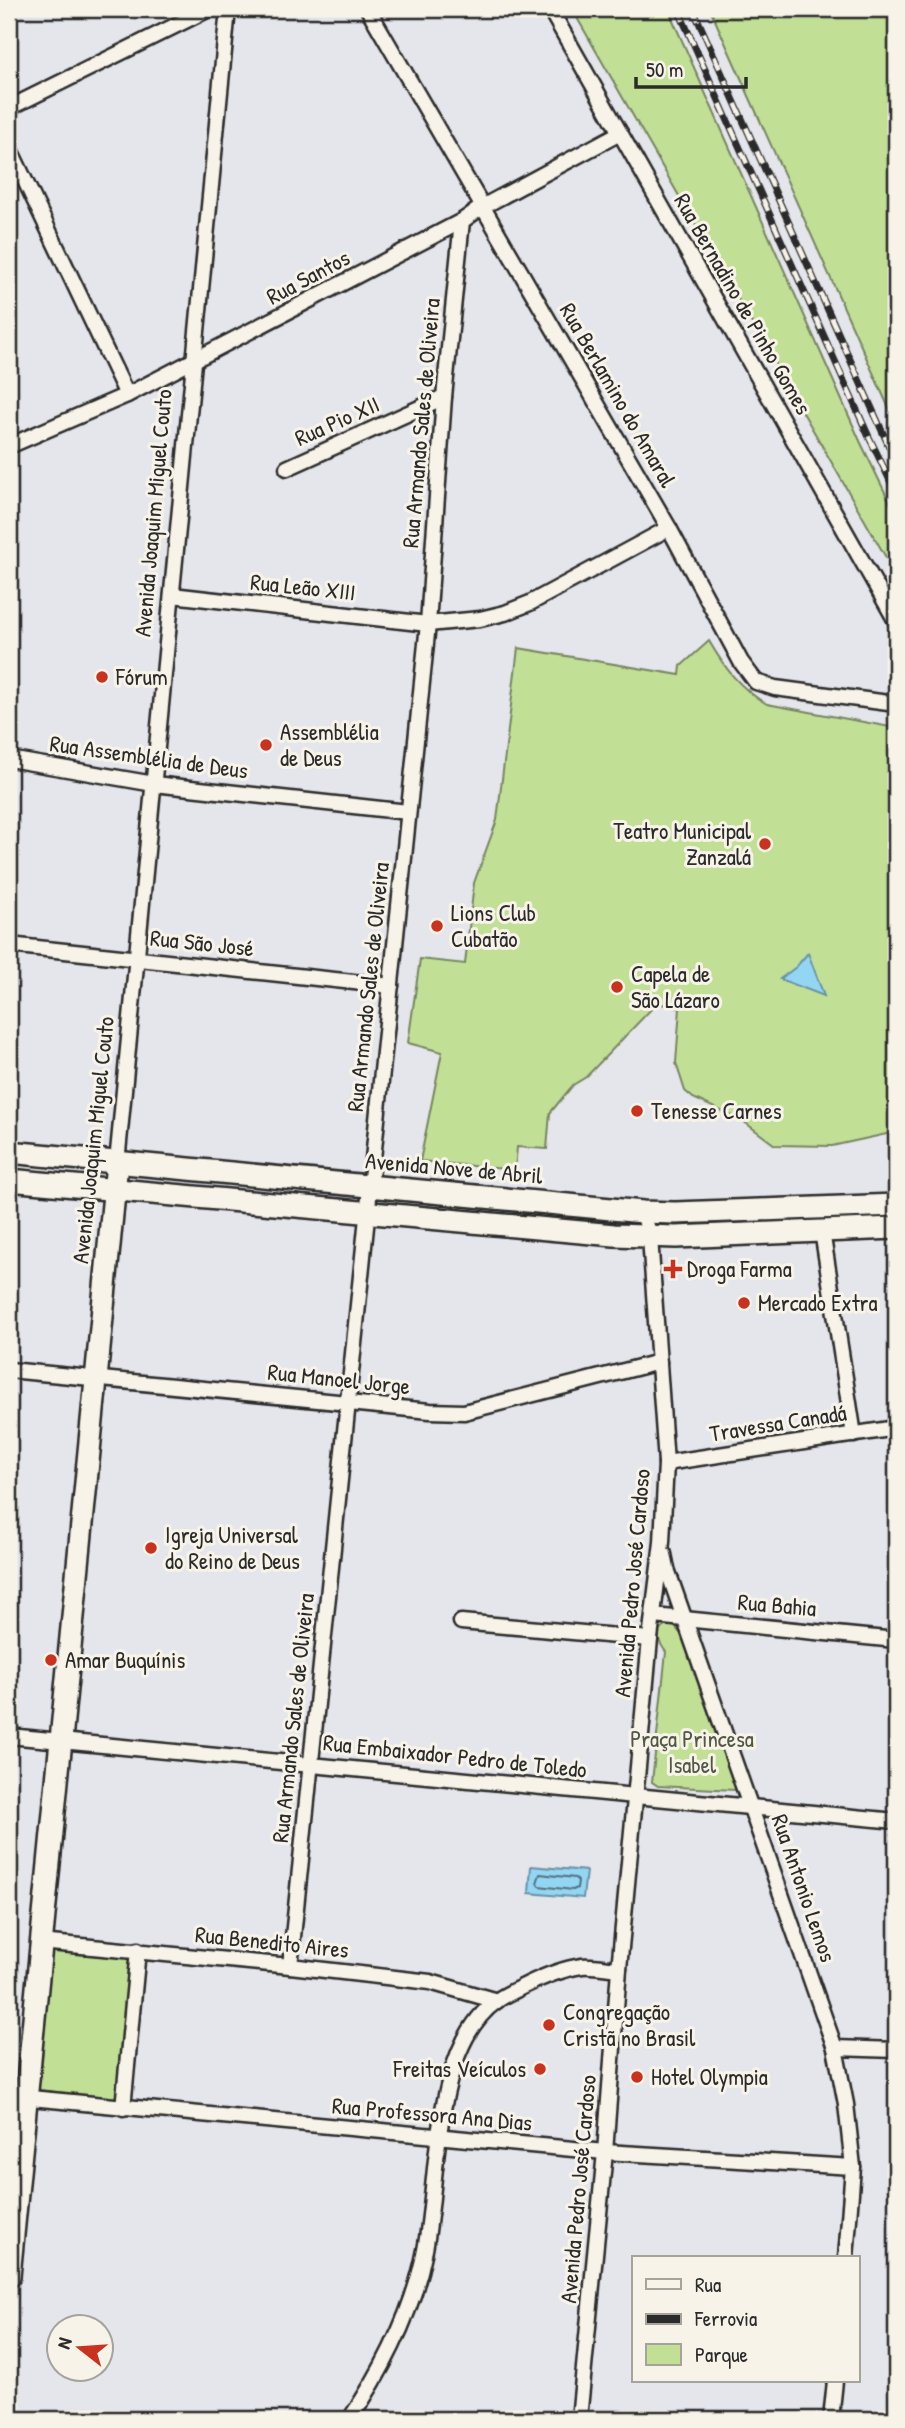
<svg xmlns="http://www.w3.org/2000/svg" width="905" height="2428" font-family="'Patrick Hand',sans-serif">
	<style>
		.green { fill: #c2df96; stroke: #768560; stroke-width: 2 }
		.water { fill: #93d6f4; stroke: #6992a4; stroke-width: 2 }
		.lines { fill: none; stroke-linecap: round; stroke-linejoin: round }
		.shore { stroke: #556f7b; stroke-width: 2 }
		.street-casing { stroke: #2b2b2b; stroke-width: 19 }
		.secondary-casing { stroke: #2b2b2b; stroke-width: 26 }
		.street { stroke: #f7f3e8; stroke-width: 14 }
		.secondary { stroke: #f7f3e8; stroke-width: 21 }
		.rail-casing { stroke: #2b2b2b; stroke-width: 7 }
		.rail { stroke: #f7f3e8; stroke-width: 4.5; stroke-dasharray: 13; stroke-linecap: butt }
		.poi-dot { fill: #c8321e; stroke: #f7f3e8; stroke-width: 2.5 }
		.labels { text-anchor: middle; stroke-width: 6; stroke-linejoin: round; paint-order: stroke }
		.street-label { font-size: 23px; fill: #2b2b2b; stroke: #f7f3e8 }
		.poi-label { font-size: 23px; fill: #2b2b2b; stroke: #f7f3e8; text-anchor: start }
		.park-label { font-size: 23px; fill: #515846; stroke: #f7f3e8 }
	</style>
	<rect width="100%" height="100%" fill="#e5e5ec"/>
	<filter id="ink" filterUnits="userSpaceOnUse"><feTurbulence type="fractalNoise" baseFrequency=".0143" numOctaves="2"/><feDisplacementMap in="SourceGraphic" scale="14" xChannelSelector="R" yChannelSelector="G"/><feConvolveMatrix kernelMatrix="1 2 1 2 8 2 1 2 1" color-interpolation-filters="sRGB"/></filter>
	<g filter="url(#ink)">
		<g class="green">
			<polygon points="572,9 668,9 860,441 896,515 896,575"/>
			<polygon points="710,9 896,9 896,425 892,415"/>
			<path d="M709,641C724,667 740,689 767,704L896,728V1132L832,1146L775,1145L743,1121L693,1098L685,1091L676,1063L680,1008L657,1003L586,1077L573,1085L550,1113L547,1149L517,1147L515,1170L420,1161L442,1052L408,1043L420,959L465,964L474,883L497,820L518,648L680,675L681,666Z"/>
			<path d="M665,1626H674L682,1635L687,1633L741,1783L735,1790L658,1786L652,1782L666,1652C660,1644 653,1633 665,1626Z"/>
			<polygon points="49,1951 132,1959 119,2099 38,2090"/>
		</g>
		<g class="water">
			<polygon points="808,953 824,996 780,979 796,967"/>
			<polygon points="531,1866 586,1871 583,1898 529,1893"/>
		</g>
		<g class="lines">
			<polygon class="shore" points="540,1874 575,1878 578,1881 577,1888 573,1890 539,1886 537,1883"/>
			<defs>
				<g id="street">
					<polyline points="368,9 669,528 741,662 756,682 775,688 896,704"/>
					<polyline points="550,9 896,621"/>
					<polyline points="9,108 209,9"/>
					<polyline points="9,147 127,395"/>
					<polyline points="9,446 127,395 462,221 482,207 620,133"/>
					<polyline points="287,468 444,397"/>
					<polyline points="172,595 428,624 480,619 505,613 530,603 669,528"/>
					<polyline points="9,759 154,784 408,812"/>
					<polyline points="9,945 391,986"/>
					<polyline points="117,1163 228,9"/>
					<polyline points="822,1231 854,1435"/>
					<polyline points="9,1370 430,1411 464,1412 659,1362"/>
					<polyline points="666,1463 896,1428"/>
					<polyline points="664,1554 667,1569 835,2048 846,2104 853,2167 846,2258"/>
					<polyline points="654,1616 896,1640"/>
					<polyline points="461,1622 650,1639"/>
					<polyline points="9,1736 896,1821"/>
					<polyline points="40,1942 290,1966 430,1982 497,2001"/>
					<polyline points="290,1966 428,624 444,397 462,221"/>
					<polyline points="835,2048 896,2050"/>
					<polyline points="9,2096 605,2152 853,2167"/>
					<polyline points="123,2108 138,1950"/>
					<path d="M350,2419C385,2367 413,2312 425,2250C439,2179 432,2045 498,2000C505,1995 514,1991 522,1987C540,1978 561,1969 582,1966C593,1965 607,1968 619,1969"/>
					<polyline points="579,2419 605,2152 619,1969 650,1639 662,1542 666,1463 650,1237 643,1212"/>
					<polyline points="831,2419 835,2381"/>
				</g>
				<g id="secondary">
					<polyline points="9,1152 643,1212 675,1213 896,1205"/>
					<polyline points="9,1180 614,1235 676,1237 896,1228"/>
					<polyline points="9,2276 117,1163"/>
				</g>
			</defs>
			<use href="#street" class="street-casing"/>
			<use href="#secondary" class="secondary-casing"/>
			<use href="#street" class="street"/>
			<use href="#secondary" class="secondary"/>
			<defs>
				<g id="rail">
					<polyline points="678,9 869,437 896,493"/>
					<polyline points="693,9 896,462"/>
				</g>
			</defs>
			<use href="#rail" class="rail-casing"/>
			<use href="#rail" class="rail"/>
		</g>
	</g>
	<g class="poi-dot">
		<circle cx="102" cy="677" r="7"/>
		<circle cx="266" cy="745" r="7"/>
		<circle cx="765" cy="844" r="7"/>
		<circle cx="437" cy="926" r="7"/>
		<circle cx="617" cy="987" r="7"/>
		<circle cx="637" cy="1111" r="7"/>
		<path d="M669.5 1258.5h7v7h7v7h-7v7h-7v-7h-7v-7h7z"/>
		<circle cx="744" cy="1303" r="7"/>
		<circle cx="151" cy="1548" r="7"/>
		<circle cx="51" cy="1660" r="7"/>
		<circle cx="549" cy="2025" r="7"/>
		<circle cx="540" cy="2069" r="7"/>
		<circle cx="637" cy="2077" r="7"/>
	</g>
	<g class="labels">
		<g class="street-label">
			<text transform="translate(308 277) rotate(-28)" y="8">Rua Santos</text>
			<text transform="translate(743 304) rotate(60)" y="8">Rua Bernadino de Pinho Gomes</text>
			<text transform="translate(618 395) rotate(60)" y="8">Rua Berlamino do Amaral</text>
			<text transform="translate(337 421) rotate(-24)" y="8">Rua Pio XII</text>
			<text transform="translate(421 423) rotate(-85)" y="8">Rua Armando Sales de Oliveira</text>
			<text transform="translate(153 513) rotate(-85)" y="8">Avenida Joaquim Miguel Couto</text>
			<text transform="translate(303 587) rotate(6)" y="8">Rua Leão XIII</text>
			<text transform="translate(149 757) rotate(8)" y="8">Rua Assemblélia de Deus</text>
			<text transform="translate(202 943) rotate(6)" y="8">Rua São José</text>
			<text transform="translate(368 987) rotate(-84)" y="8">Rua Armando Sales de Oliveira</text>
			<text transform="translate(93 1140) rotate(-84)" y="8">Avenida Joaquim Miguel Couto</text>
			<text transform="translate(454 1168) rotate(5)" y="8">Avenida Nove de Abril</text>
			<text transform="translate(339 1379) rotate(6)" y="8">Rua Manoel Jorge</text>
			<text transform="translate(778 1423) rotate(-9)" y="8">Travessa Canadá</text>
			<text transform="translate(632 1583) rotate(-85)" y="8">Avenida Pedro José Cardoso</text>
			<text transform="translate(777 1605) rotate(5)" y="8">Rua Bahia</text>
			<text transform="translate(293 1718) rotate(-84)" y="8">Rua Armando Sales de Oliveira</text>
			<text transform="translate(455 1756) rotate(6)" y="8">Rua Embaixador Pedro de Toledo</text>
			<text transform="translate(804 1888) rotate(71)" y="8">Rua Antonio Lemos</text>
			<text transform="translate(272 1942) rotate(6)" y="8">Rua Benedito Aires</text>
			<text transform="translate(432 2114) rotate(5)" y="8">Rua Professora Ana Dias</text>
			<text transform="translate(578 2189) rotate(-85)" y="8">Avenida Pedro José Cardoso</text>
		</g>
		<g class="poi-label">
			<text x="116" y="685">Fórum</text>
			<text x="280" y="740">Assemblélia<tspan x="280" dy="26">de Deus</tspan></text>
			<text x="751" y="839" text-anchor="end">Teatro Municipal<tspan x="751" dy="26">Zanzalá</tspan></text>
			<text x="451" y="921">Lions Club<tspan x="451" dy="26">Cubatão</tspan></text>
			<text x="631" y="982">Capela de<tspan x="631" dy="26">São Lázaro</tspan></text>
			<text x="651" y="1119">Tenesse Carnes</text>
			<text x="687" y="1277">Droga Farma</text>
			<text x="758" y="1311">Mercado Extra</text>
			<text x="165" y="1543">Igreja Universal<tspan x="165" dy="26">do Reino de Deus</tspan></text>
			<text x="65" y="1668">Amar Buquínis</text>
			<text x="563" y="2020">Congregação<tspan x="563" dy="26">Cristã no Brasil</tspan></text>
			<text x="526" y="2077" text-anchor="end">Freitas Veículos</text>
			<text x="651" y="2085">Hotel Olympia</text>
		</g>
		<g class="park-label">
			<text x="692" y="1747">Praça Princesa<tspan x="692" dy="26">Isabel</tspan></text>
		</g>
	</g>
	<rect width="905" height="2428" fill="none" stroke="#f7f3e8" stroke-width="35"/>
	<rect x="18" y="18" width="870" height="2393" fill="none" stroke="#2b2b2b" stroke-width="2.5" filter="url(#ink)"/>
	<rect x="632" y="2256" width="228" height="126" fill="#f7f3e8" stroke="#a5a39c" stroke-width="2"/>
	<rect x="646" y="2279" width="35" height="10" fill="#f7f3e8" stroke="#a5a39c" stroke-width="2"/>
	<text x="695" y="2292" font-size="21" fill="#2b2b2b">Rua</text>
	<rect x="646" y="2314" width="35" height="10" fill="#2b2b2b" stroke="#a5a39c" stroke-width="2"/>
	<text x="695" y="2326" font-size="21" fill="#2b2b2b">Ferrovia</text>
	<rect x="646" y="2344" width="35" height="21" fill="#c2df96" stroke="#a5a39c" stroke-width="2"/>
	<text x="695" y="2362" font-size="21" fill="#2b2b2b">Parque</text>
	<g transform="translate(80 2348) rotate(287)"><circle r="33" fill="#f7f3e8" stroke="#a5a39c" stroke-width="2"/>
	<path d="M0-5L12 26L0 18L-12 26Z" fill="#c8321e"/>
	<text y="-10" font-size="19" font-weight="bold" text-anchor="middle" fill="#2b2b2b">N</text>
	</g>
	<path d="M636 77v10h110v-10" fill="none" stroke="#2b2b2b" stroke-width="3.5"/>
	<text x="646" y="77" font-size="21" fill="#2b2b2b" stroke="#f7f3e8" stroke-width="5" paint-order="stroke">50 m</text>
</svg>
